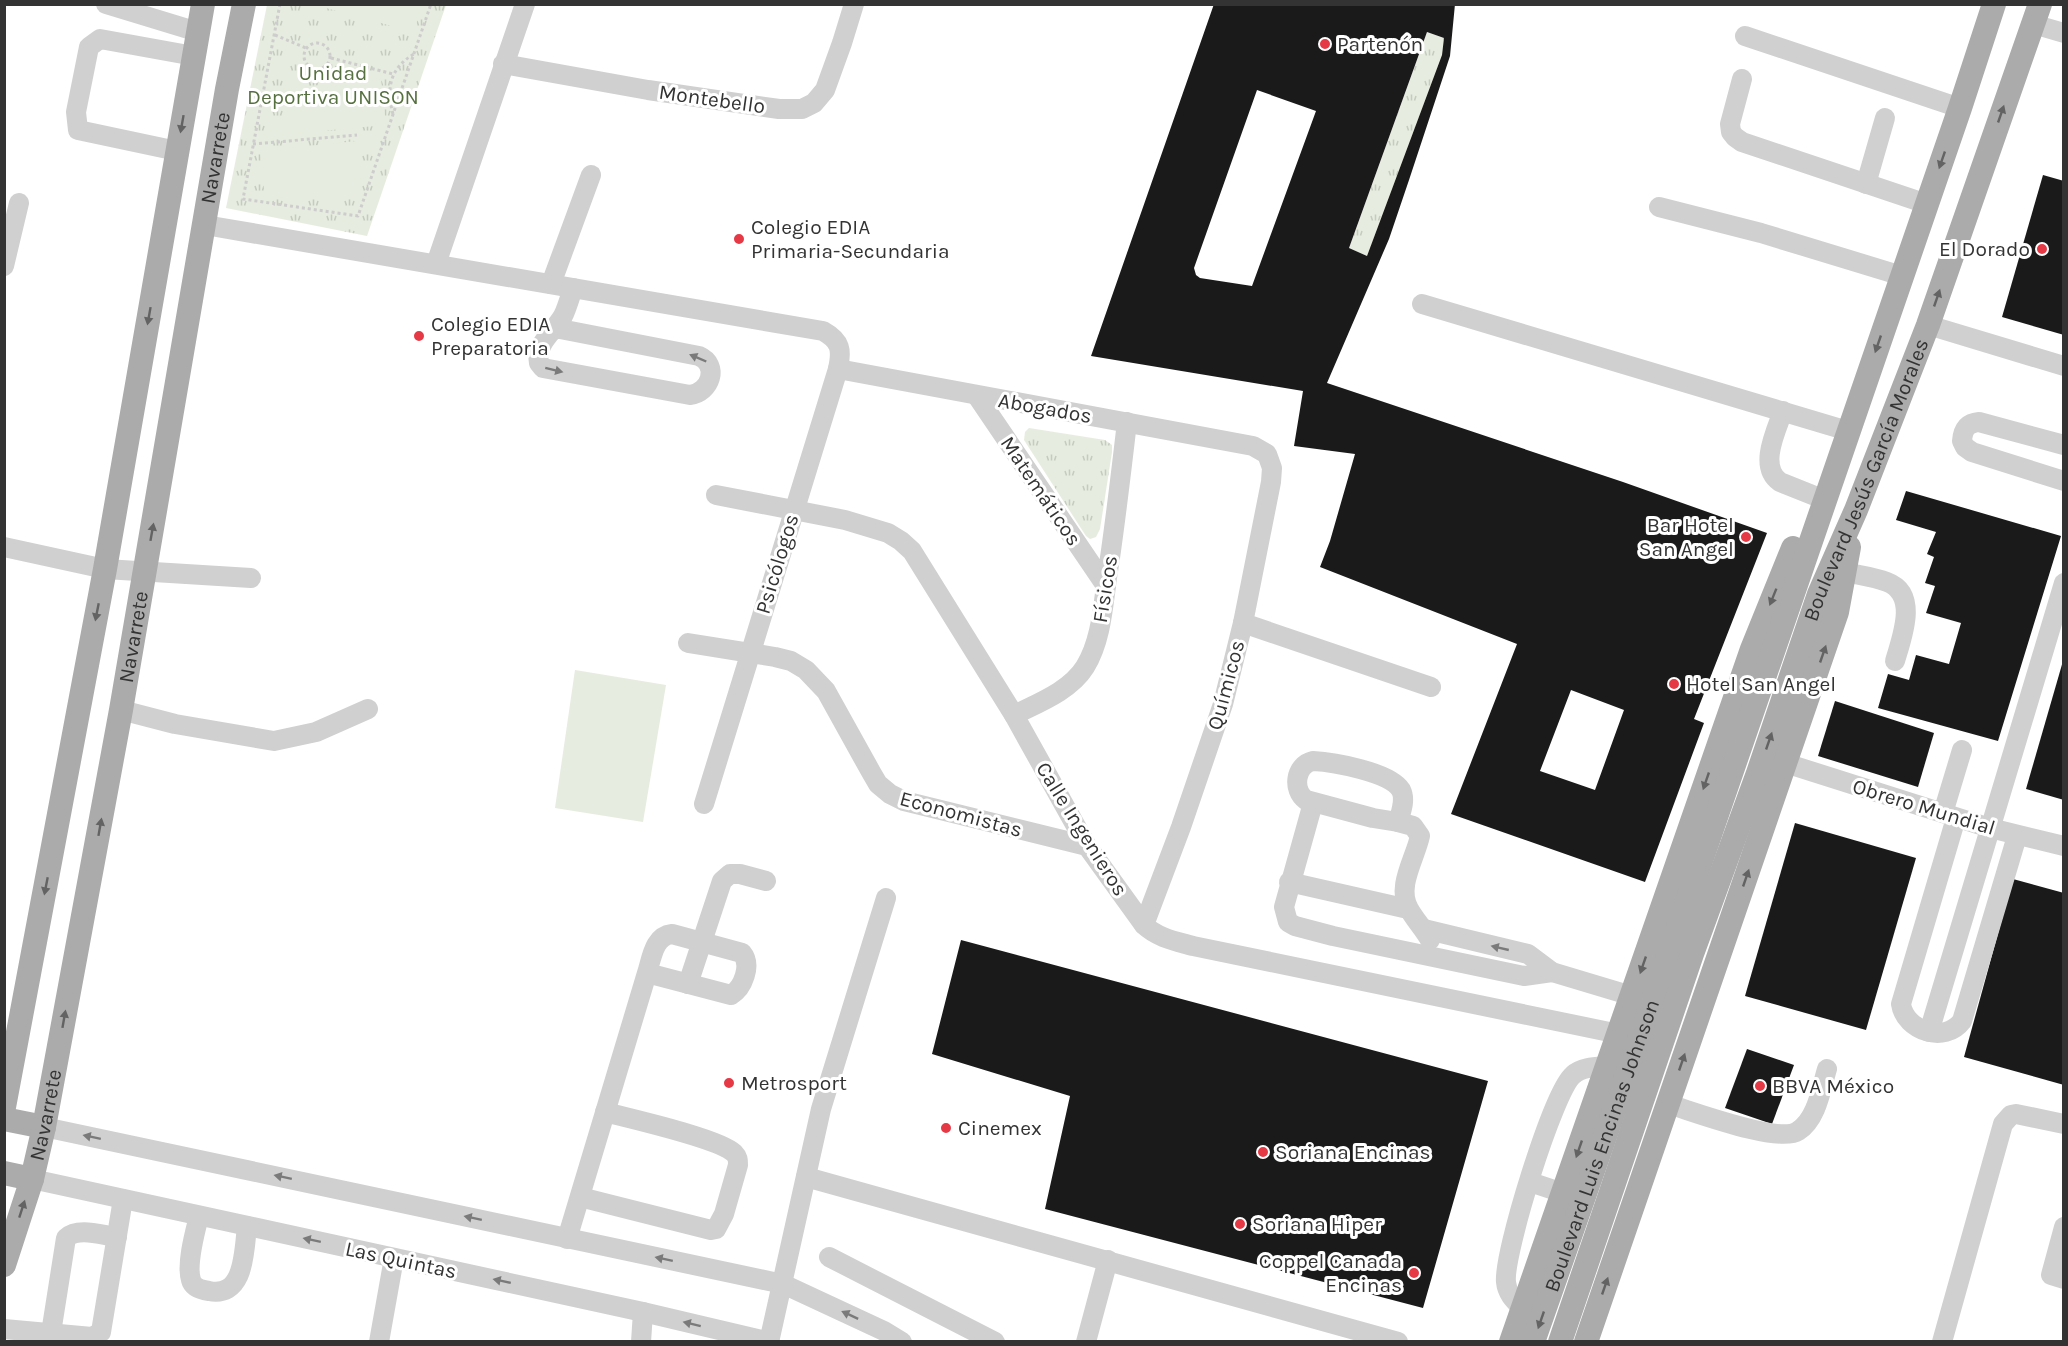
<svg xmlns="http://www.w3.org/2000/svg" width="2068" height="1346" font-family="Karla,sans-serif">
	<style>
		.grass { fill: url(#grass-tufts) }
		.garden { fill: #e6ecdf }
		.building { fill: #1a1a1a; fill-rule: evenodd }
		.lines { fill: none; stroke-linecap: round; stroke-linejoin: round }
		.path { stroke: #cdcdcd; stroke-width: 3; stroke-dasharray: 3 3; stroke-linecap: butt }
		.minor { stroke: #d0d0d0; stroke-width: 20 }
		.major { stroke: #ababab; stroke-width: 24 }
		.oneway { fill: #636363 }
		.oneway2 { fill: #7a7a7a }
		.poi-dot { fill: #e63946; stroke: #fff; stroke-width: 2 }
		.labels { text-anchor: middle; stroke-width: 6; stroke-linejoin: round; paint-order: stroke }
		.poi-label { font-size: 21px; fill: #333; stroke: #fff; text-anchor: start }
		.park-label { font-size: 21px; fill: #56703f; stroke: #fff }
		.street-label { font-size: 21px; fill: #333; stroke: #fff }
	</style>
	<defs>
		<pattern id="grass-tufts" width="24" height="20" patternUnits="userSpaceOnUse" patternTransform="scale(1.5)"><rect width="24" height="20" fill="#e6ecdf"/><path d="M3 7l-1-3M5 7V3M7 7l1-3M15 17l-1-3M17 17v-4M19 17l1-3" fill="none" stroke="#c6cbc0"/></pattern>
	</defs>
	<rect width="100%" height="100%" fill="#fff"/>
	<g class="grass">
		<polygon points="267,5 446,5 367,236 226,208"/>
		<polygon points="1427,32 1444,38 1442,55 1367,256 1349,248"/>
		<polygon points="1029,428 1105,440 1112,445 1112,452 1100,529 1096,537 1090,539 1086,536 1024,440 1025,432"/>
	</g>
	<g class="garden">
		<polygon points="315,5 422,5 414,32"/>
		<polygon points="381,79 386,125 288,134 283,89"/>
		<polygon points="357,141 362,189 265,199 260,151"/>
		<polygon points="575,670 666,685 643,822 555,808"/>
	</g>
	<g class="building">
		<path d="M1214,4H1455L1450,56L1409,180L1389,239L1327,383L1623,482L1767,533L1694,719L1704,723L1645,882L1451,814L1517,644L1320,567L1330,541L1355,454L1294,446L1303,391L1091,356ZM1427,32L1444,38L1442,55L1367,256L1349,248ZM1257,90L1316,111L1252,286L1200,278L1196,275L1194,268ZM1571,690L1624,710L1595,790L1540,771Z"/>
		<polygon points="2043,175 2064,181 2064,335 2002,317"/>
		<polygon points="1906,491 2061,536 1998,741 1878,708 1888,674 1909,680 1916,655 1949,664 1961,623 1926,613 1935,586 1925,583 1934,557 1927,554 1936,532 1896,520"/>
		<polygon points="2063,661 2064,661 2064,800 2026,789"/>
		<polygon points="1835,701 1934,733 1918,787 1818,756"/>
		<polygon points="1795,823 1916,858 1866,1030 1745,996"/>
		<polygon points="2013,879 2064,893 2064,1085 1964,1057"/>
		<polygon points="961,940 1488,1081 1423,1308 1045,1209 1070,1096 932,1054"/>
		<polygon points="1747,1049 1794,1065 1772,1124 1725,1108"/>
	</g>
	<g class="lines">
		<g class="path">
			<polyline points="280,4 243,199 358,216 431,4"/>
			<polyline points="275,35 306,48"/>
			<circle cx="317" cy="56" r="13"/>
			<polyline points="331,58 393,74"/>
			<path d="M393,114C386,88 390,68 414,54"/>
			<polyline points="253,144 357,135"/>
		</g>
		<g class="minor">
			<polyline points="106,4 198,32"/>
			<polyline points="2033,24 2064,33"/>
			<polyline points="1745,36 1960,108"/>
			<polyline points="503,64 648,90 779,109 802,109 814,103 825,90 842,43 854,4"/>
			<polyline points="1742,79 1730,124 1731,132 1735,137 1742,142 1927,204"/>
			<polyline points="177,151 78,130 76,112 89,47 100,39 194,56"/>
			<polyline points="1866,184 1885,118"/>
			<polyline points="1659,207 1761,233 1902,276"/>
			<path d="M205,225L823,331C841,341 842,350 838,369L704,804"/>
			<polyline points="436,264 525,4"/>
			<polyline points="4,266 19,203"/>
			<polyline points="551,284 591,175"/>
			<polyline points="1422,304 1848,431"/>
			<polyline points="1928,325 2064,366"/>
			<path d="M555,328L699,356C720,365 710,393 690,395L543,368L539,363C535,343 554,332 563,316C567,308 570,297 573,288"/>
			<polyline points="838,369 1253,446 1267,454 1272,468 1271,482 1243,623 1223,704 1181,827 1144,925"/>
			<polyline points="977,396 1106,586"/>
			<path d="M1783,411C1776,431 1758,467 1780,482L1825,500"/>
			<path d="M2064,445L1979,422C1967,423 1963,429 1962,441L1965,447L1972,452L2064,481"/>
			<path d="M716,495L845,520L888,533L901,541L912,551L1014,715L1087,846L1144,925C1158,938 1175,941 1193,946L1619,1034"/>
			<polyline points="4,547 105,569 251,578"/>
			<path d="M1832,568C1850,575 1869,575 1887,582C1919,594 1902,637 1895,661"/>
			<polyline points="1243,623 1431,687"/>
			<polyline points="688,643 775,657 791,661 806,670 826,691 871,772 878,784 890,794 904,801 1087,846"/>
			<polyline points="121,710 175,724 274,741 316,732 368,709"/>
			<path d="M1014,715C1038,703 1070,691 1085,667C1101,641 1103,607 1107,578C1115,526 1121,474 1127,422"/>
			<path d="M1313,761C1333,762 1390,772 1401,790C1406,800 1401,812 1398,822L1373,818L1306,800C1292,790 1295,765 1313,761Z"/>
			<polyline points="1785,763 1990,828 2064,846"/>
			<polyline points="1313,803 1284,907 1288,922 1295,926 1333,936 1524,976 1552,972"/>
			<polyline points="1943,813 1962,750"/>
			<path d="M1956,818L1901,1004C1905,1031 1945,1044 1962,1021L2017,836"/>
			<path d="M1398,822L1413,826L1420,836C1415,859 1396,887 1409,909C1415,920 1424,929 1430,940"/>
			<polyline points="1289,882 1408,909"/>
			<polyline points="1424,929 1528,954 1552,972 1632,996"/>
			<polyline points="688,984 722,881 730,874 740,874 766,881"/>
			<polyline points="1929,1032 2064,583"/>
			<path d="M1668,1104C1692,1111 1779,1144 1798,1131C1817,1119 1821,1089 1827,1069"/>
			<polyline points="44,1127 783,1284 884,1331 902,1342"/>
			<polyline points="806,1177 1398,1342"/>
			<polyline points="32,1179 643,1312 770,1342"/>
			<polyline points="1530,1182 1563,1193"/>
			<path d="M580,1197L711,1230L716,1229L724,1214L738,1165C738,1160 738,1157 734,1153C718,1138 631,1119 605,1112"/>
			<path d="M199,1216C195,1232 186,1264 191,1280C193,1288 202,1290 209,1291C245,1298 244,1251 247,1226"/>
			<polyline points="2064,1227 2051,1275 2064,1279"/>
			<path d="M567,1239L647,973C652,957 654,936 672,934L742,953C752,965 743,988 731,995L647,973"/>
			<polyline points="829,1257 995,1342"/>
			<path d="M1523,1309C1515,1301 1507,1294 1506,1282C1503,1255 1553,1092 1573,1075C1582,1067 1596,1067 1608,1066"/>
			<polyline points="4,1329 92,1337 101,1332 123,1199"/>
			<path d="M51,1333L66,1238C78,1227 101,1235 117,1237"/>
			<polyline points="379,1342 394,1258"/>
			<polyline points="641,1342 643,1312"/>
			<polyline points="769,1342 821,1109 886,898"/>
			<polyline points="1086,1342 1108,1260"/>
			<polyline points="1942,1342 2003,1124 2011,1115 2016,1114 2064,1124"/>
		</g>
		<g class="major">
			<polyline points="4,1107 105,569 203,4"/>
			<polyline points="4,1119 44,1127"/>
			<polyline points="4,1173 32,1179"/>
			<path id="s1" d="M4,1265L32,1179L44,1127L121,710L227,89L244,4"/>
			<polyline points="1511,1342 1752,649 1793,548"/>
			<path id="s2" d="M1533,1342L1671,948L1960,108L1994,4"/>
			<path id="s3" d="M1560,1342L1692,954L1758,773L1819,594L1856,510L1928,325L2040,4"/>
			<polyline points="1586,1342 1837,612 1849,547"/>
		</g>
	</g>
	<defs><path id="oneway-solid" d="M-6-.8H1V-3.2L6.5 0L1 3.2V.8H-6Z" transform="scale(1.5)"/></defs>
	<g class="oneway">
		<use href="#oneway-solid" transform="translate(2001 114) rotate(-71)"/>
		<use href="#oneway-solid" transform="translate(182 124) rotate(100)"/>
		<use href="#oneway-solid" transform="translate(1942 160) rotate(109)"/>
		<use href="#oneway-solid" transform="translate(1937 298) rotate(-71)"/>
		<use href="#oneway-solid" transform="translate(149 316) rotate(100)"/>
		<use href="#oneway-solid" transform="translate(1878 344) rotate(109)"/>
		<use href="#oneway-solid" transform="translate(152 532) rotate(-80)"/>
		<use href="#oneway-solid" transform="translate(1773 597) rotate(112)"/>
		<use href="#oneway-solid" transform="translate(97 612) rotate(101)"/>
		<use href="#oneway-solid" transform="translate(1823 654) rotate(-71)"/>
		<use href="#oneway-solid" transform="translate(1769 741) rotate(-71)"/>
		<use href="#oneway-solid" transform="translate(1706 781) rotate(109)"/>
		<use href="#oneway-solid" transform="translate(100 827) rotate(-80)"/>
		<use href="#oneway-solid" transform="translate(1746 878) rotate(-71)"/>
		<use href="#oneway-solid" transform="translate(46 886) rotate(101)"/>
		<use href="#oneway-solid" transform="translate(1643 965) rotate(109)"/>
		<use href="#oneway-solid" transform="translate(64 1019) rotate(-80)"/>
		<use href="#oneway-solid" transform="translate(1682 1062) rotate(-71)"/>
		<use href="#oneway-solid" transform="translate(1579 1149) rotate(109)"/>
		<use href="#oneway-solid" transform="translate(22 1209) rotate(-72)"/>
		<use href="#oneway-solid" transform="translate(1605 1286) rotate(-71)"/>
		<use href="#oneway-solid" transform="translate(1541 1320) rotate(109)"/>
	</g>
	<g class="oneway2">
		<use href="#oneway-solid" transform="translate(698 358) rotate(-157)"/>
		<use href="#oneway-solid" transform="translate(554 370) rotate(14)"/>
		<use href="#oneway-solid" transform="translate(1500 948) rotate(-167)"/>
		<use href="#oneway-solid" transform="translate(92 1137) rotate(-168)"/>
		<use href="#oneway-solid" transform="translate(283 1177) rotate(-168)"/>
		<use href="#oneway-solid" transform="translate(473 1218) rotate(-168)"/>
		<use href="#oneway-solid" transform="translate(312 1240) rotate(-168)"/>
		<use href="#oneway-solid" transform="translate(664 1259) rotate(-168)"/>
		<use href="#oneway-solid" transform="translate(502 1281) rotate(-168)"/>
		<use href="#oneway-solid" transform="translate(850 1315) rotate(-155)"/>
		<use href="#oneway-solid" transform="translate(692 1324) rotate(-166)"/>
	</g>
	<g class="poi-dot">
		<circle cx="1325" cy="44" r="6"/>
		<circle cx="739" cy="239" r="6"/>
		<circle cx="2042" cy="249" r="6"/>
		<circle cx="419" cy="336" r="6"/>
		<circle cx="1746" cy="537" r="6"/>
		<circle cx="1674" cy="684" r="6"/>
		<circle cx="729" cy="1083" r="6"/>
		<circle cx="1760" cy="1086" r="6"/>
		<circle cx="946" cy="1128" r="6"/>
		<circle cx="1263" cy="1152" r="6"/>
		<circle cx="1240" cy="1224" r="6"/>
		<circle cx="1414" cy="1273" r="6"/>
	</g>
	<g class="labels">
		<g class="poi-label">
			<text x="1337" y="51">Partenón</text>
			<text x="751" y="234">Colegio EDIA<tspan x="751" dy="24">Primaria-Secundaria</tspan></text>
			<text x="2030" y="256" text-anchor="end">El Dorado</text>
			<text x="431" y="331">Colegio EDIA<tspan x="431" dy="24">Preparatoria</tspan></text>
			<text x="1734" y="532" text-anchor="end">Bar Hotel<tspan x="1734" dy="24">San Angel</tspan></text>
			<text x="1686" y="691">Hotel San Angel</text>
			<text x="741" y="1090">Metrosport</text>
			<text x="1772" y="1093">BBVA México</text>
			<text x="958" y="1135">Cinemex</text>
			<text x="1275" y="1159">Soriana Encinas</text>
			<text x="1252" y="1231">Soriana Hiper</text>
			<text x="1402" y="1268" text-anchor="end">Coppel Canada<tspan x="1402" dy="24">Encinas</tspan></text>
		</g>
		<g class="park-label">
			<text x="333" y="80">Unidad<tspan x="333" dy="24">Deportiva UNISON</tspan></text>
		</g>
		<g class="street-label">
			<text transform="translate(712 99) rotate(8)" y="7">Montebello</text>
			<text dy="7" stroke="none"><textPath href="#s1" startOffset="1128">Navarrete</textPath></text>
			<text transform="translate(1045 408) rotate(10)" y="7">Abogados</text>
			<text dy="7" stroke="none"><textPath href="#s3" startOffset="915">Boulevard Jesús García Morales</textPath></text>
			<text transform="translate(1041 491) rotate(56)" y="7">Matemáticos</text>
			<text transform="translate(777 564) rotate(-73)" y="7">Psicólogos</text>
			<text transform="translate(1105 589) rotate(-81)" y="7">Físicos</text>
			<text dy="7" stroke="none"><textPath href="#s1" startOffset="642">Navarrete</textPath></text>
			<text transform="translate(1226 685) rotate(-75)" y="7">Químicos</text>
			<text transform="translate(1924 807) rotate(17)" y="7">Obrero Mundial</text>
			<text transform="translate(961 814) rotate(15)" y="7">Economistas</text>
			<text transform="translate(1082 829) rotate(58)" y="7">Calle Ingenieros</text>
			<text dy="7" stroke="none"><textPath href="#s1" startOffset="156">Navarrete</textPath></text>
			<text dy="7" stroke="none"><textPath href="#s2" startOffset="208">Boulevard Luis Encinas Johnson</textPath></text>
			<text transform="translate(401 1260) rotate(12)" y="7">Las Quintas</text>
		</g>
	</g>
	<rect width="2068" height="1346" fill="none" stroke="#333333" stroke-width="12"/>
</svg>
